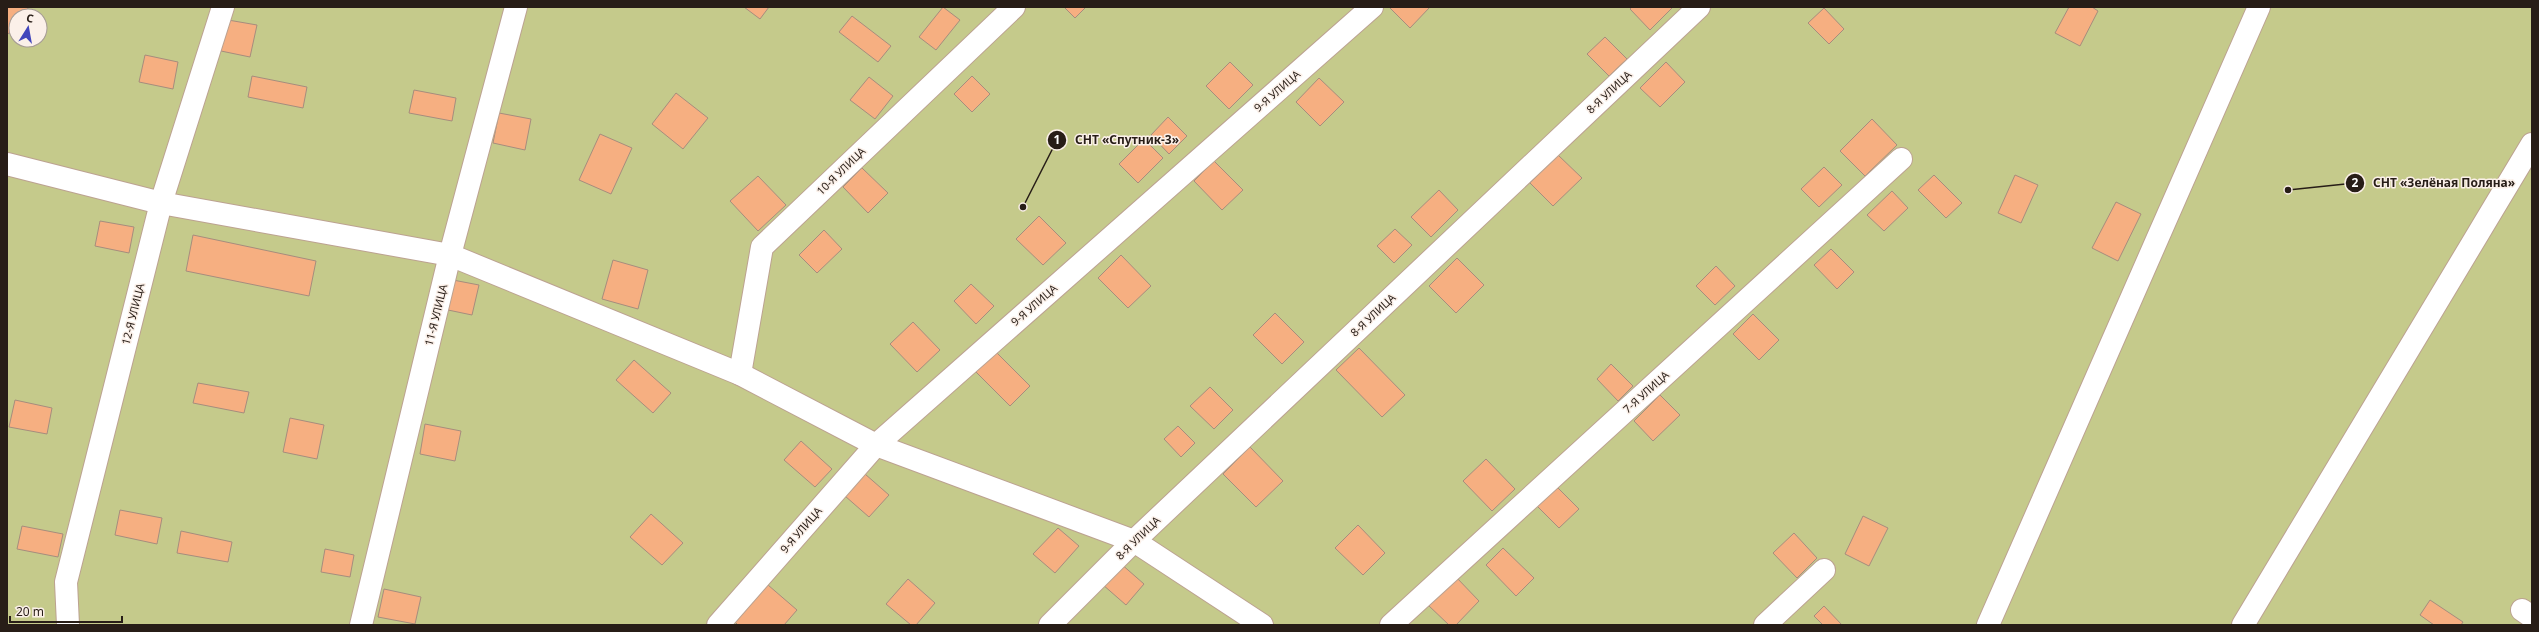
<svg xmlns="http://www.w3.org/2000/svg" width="2539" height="632" font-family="'Noto Sans',sans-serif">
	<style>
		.green { fill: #c5ca8b; fill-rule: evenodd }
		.building { fill: #f6af81; stroke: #a68d7d }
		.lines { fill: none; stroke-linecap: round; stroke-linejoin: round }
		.minor-casing { stroke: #bca291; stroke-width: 24 }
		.minor { stroke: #fff; stroke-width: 22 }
		.labels { text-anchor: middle; stroke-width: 3; stroke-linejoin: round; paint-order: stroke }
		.street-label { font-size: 11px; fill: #271d17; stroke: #fbf0e9 }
		.leader { fill: none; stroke: #271d17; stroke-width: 1.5 }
		.callout-dot { fill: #271d17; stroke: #fbf0e9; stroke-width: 1.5 }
		.mark-label { font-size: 12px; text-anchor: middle; font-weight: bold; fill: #fff }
		.callout-label { font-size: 12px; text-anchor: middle; font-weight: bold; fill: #271d17; stroke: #fbf0e9; stroke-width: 3; stroke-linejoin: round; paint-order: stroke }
	</style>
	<rect width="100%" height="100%" fill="#fbf0e9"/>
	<path class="green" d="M7,7H2532V625H7ZM16,16H40V40H16Z"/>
	<g class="building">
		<polygon points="7,7 28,7 27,16 16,16 16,35 7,33"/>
		<polygon points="744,7 769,7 760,19"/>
		<polygon points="943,7 960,20 936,50 919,37"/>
		<polygon points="1064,7 1086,7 1075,18"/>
		<polygon points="1389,7 1430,7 1410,28"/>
		<polygon points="1632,7 1673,7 1650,30 1630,9"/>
		<polygon points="2069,7 2092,7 2098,11 2080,46 2055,33"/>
		<polygon points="1824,8 1844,29 1829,44 1808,23"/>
		<polygon points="852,16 891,46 878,62 839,32"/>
		<polygon points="228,20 257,25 250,57 221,51"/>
		<polygon points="1605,37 1627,59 1609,76 1587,54"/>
		<polygon points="145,55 178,62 173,89 139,82"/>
		<polygon points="1230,62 1253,85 1229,109 1206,86"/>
		<polygon points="1666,62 1685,82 1660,107 1640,88"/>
		<polygon points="252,76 307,87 303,108 248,97"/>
		<polygon points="972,76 990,94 972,112 954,94"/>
		<polygon points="869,77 893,96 875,119 850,100"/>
		<polygon points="1319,78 1344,102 1320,126 1296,102"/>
		<polygon points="414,90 456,98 452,121 409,113"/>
		<polygon points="676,93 708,118 683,149 652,124"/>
		<polygon points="499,113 531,119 525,150 493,143"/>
		<polygon points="1168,117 1187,136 1169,154 1151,135"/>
		<polygon points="1872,119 1897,145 1865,176 1840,151"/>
		<polygon points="600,134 632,148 611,194 579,180"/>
		<polygon points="1144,139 1163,158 1138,183 1119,164"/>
		<polygon points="1558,155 1582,178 1553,206 1530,183"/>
		<polygon points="1214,161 1243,190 1222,210 1194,181"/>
		<polygon points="1824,167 1842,185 1819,207 1801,189"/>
		<polygon points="862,168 888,193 868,213 843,187"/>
		<polygon points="1934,175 1962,203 1946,218 1918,190"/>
		<polygon points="2015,175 2038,185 2021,223 1998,213"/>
		<polygon points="758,176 786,205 758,231 730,201"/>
		<polygon points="1439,190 1458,210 1431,237 1411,217"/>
		<polygon points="1892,191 1908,208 1884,231 1867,215"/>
		<polygon points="2116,202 2141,214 2118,261 2092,248"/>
		<polygon points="1039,216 1066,243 1043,265 1016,239"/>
		<polygon points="100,221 134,227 129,253 95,246"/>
		<polygon points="1395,229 1412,245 1394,263 1377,246"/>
		<polygon points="824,230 842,249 817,273 799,255"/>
		<polygon points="193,235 316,261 309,296 186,271"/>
		<polygon points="1831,249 1854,272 1837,289 1814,265"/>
		<polygon points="1121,255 1151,286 1128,308 1098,278"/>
		<polygon points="1457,258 1484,285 1456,313 1429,286"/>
		<polygon points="613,260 648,270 638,309 602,299"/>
		<polygon points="1716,266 1735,286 1715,305 1696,286"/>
		<polygon points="453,280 479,285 472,315 448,310"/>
		<polygon points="971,284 994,306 976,324 954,301"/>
		<polygon points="1275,313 1304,342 1282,364 1253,335"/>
		<polygon points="1753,314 1779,340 1759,360 1733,334"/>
		<polygon points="913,322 940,350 917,372 890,344"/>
		<polygon points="1359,348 1405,395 1382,417 1336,370"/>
		<polygon points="994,350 1030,386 1010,406 974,370"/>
		<polygon points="634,360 671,393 653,413 616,380"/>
		<polygon points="1611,364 1633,386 1618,401 1597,379"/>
		<polygon points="198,383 249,392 244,413 193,403"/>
		<polygon points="1210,387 1233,410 1214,429 1190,406"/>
		<polygon points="1660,395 1680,415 1653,441 1634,421"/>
		<polygon points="15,400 52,408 47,434 9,427"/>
		<polygon points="290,418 324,425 317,459 283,452"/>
		<polygon points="425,424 461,431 455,461 420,454"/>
		<polygon points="1178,426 1195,443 1181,457 1164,439"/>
		<polygon points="801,441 832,469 815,487 784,460"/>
		<polygon points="1250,447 1283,481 1256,507 1223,474"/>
		<polygon points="1486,459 1515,489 1492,511 1463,481"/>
		<polygon points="865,474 889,495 869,517 845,496"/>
		<polygon points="1556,486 1579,509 1559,528 1536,505"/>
		<polygon points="120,510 162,518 157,544 115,535"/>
		<polygon points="651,514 683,543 662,565 630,537"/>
		<polygon points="1863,516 1888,528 1869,566 1845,554"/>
		<polygon points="1358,525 1385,553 1363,575 1335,548"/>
		<polygon points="22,526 63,534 58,557 17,549"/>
		<polygon points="1058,528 1079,546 1055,573 1033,554"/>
		<polygon points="181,531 232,542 228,562 177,553"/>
		<polygon points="1794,533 1817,558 1797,578 1773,553"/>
		<polygon points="1503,548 1534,578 1516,596 1486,565"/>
		<polygon points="325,549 354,555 350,577 321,572"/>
		<polygon points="1120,563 1144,584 1126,605 1102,584"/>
		<polygon points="1456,577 1479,601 1456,625 1449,625 1428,605"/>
		<polygon points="908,579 935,603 916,625 911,625 886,604"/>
		<polygon points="768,585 797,610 784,625 738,625 735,622"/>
		<polygon points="384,589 421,597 415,624 378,617"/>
		<polygon points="2430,600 2463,622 2461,625 2434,625 2420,615"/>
		<polygon points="1824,606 1842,625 1823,625 1814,616"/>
	</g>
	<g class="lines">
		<defs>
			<g id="minor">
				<polyline points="7,164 161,203 450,255 740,374 876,445 1134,541 1262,625"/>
				<polyline points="740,374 762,247 1014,7"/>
				<polyline points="2522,610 2532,617"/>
				<polyline points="68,625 66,582 161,203 223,7"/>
				<polyline points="361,625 450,255 516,7"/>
				<polyline points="718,625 876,445 1372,7"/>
				<polyline points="1050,625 1134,541 1699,7"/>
				<polyline points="1391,625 1901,159"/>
				<polyline points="1765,625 1824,570"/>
				<polyline points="1988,625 2259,7"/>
				<polyline points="2243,625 2532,144"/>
			</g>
		</defs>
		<use href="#minor" class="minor-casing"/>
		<use href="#minor" class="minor"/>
	</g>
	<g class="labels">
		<g class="street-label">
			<text transform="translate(1277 91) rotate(-41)" y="4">9-Я УЛИЦА</text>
			<text transform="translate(1609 92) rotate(-43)" y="4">8-Я УЛИЦА</text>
			<text transform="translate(841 171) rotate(-44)" y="4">10-Я УЛИЦА</text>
			<text transform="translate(1034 305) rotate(-41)" y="4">9-Я УЛИЦА</text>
			<text transform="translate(133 314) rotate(-76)" y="4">12-Я УЛИЦА</text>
			<text transform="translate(436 315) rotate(-76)" y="4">11-Я УЛИЦА</text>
			<text transform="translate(1373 315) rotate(-43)" y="4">8-Я УЛИЦА</text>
			<text transform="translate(1646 392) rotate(-42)" y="4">7-Я УЛИЦА</text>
			<text transform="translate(801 530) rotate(-49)" y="4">9-Я УЛИЦА</text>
			<text transform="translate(1138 538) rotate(-44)" y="4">8-Я УЛИЦА</text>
		</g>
	</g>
	<path class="leader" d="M1023 207L1057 140M2288 190L2355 183"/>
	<g class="callout-dot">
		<circle cx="1023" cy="207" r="4"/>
		<circle cx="2288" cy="190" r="4"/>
		<circle cx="1057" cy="140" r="10"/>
		<circle cx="2355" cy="183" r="10"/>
	</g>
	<g class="mark-label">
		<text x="1057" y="144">1</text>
		<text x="2355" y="187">2</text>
	</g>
	<g class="callout-label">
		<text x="1127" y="144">СНТ «Спутник-3»</text>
		<text x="2444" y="187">СНТ «Зелёная Поляна»</text>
	</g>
	<rect width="2539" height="632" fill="none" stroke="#271d17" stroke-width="16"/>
	<g transform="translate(28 28) rotate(11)"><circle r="19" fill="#fbf0e9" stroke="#a69c95"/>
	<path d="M0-3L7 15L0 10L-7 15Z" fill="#4246bb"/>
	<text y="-6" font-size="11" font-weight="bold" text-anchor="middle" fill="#271d17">С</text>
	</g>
	<path d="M10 616v6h112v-6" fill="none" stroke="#271d17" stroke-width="2"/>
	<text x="16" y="616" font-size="12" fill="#271d17" stroke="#fbf0e9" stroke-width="3" paint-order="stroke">20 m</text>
</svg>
